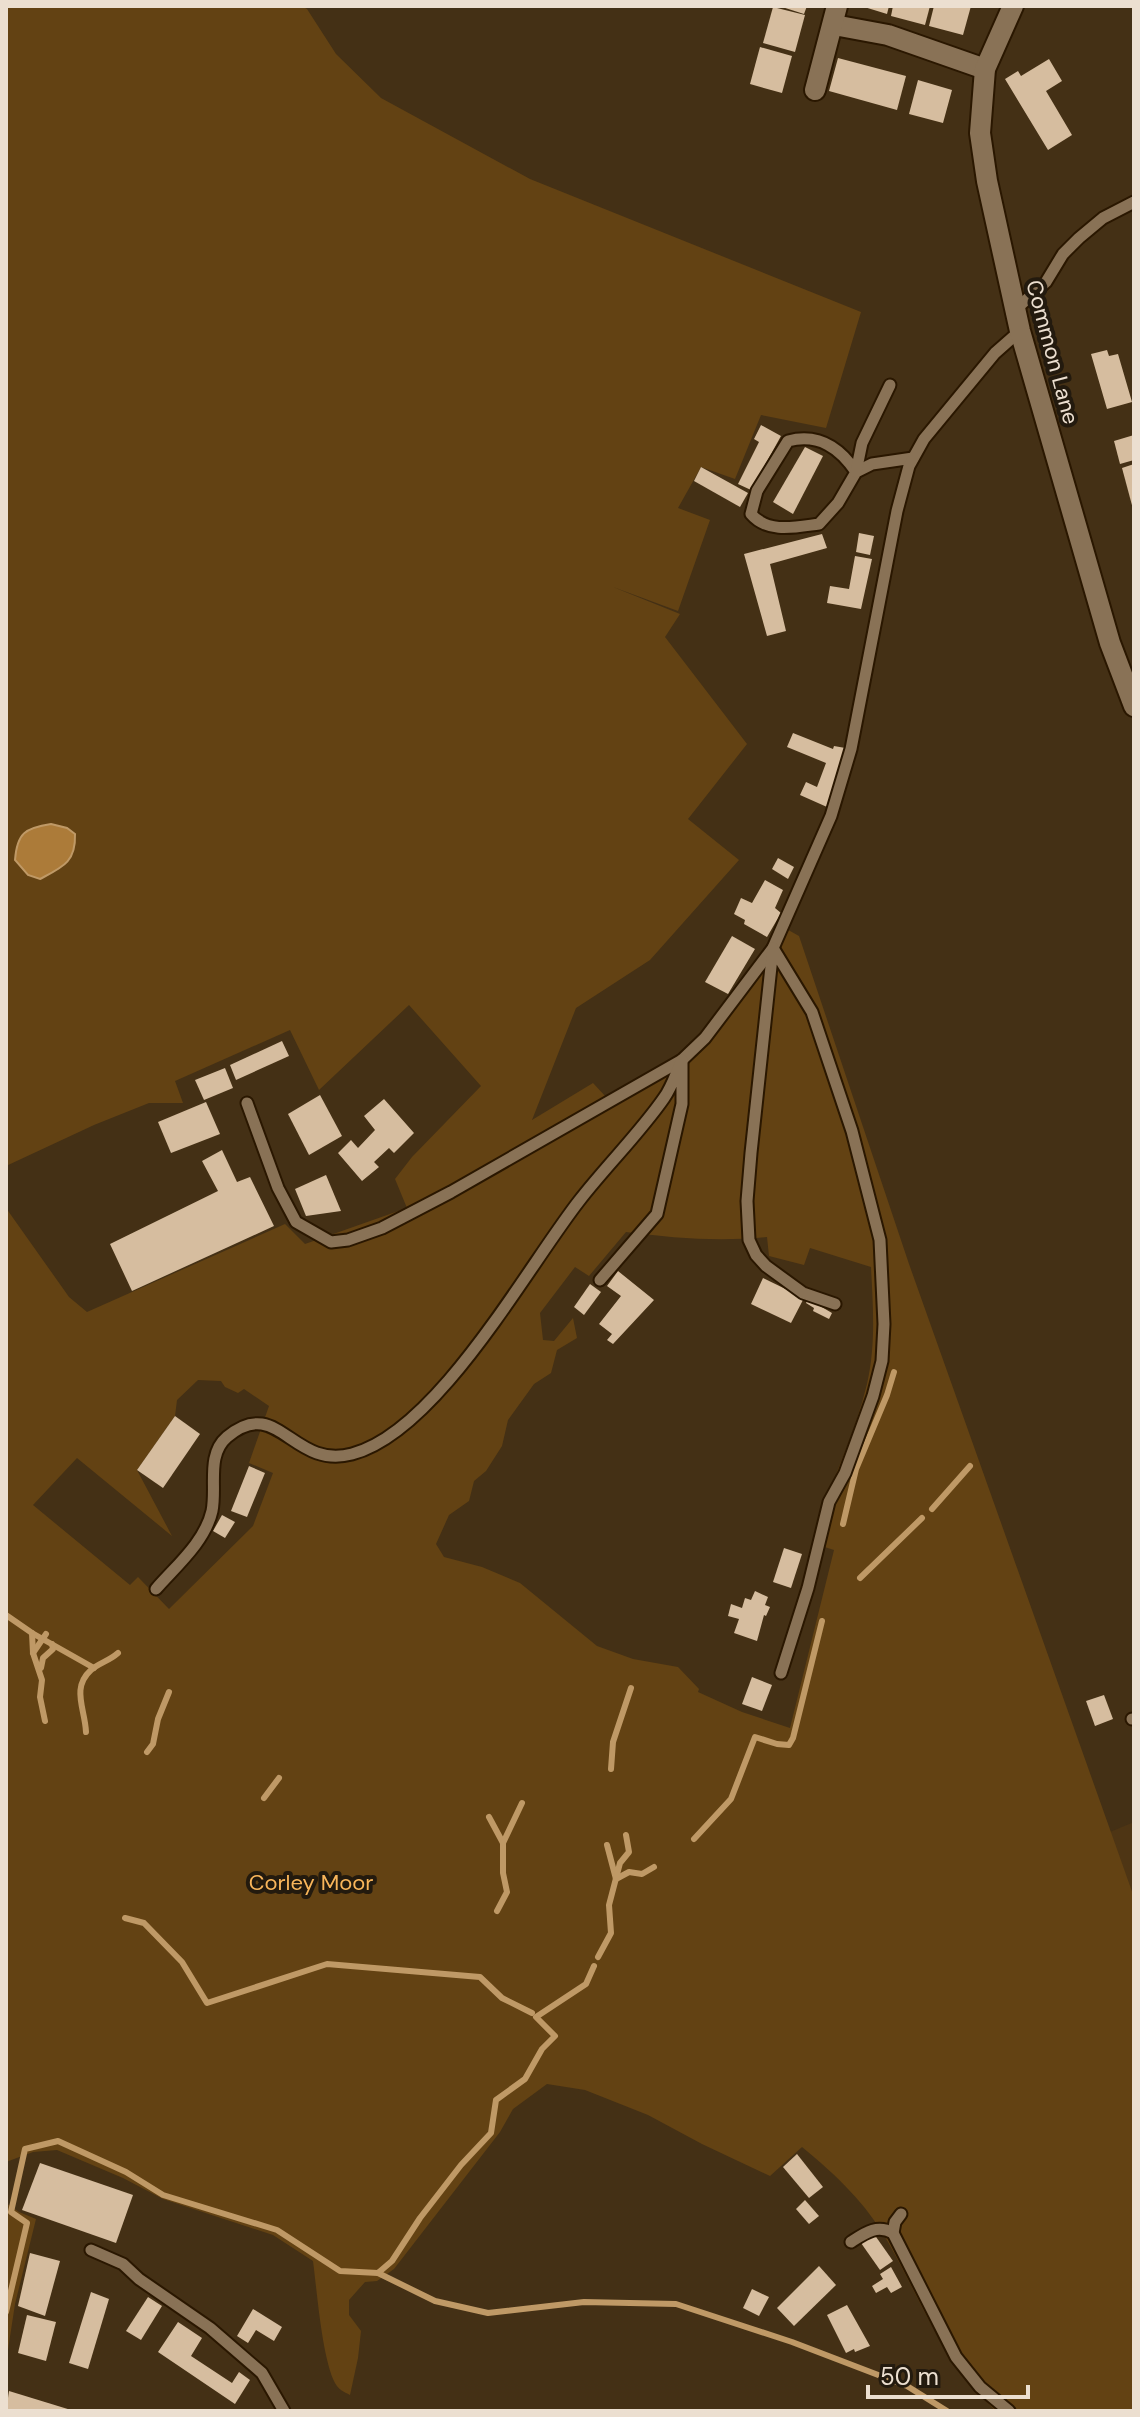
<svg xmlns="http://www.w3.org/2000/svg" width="1140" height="2417" font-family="'DM Sans',sans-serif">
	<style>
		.built { fill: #4e3514 }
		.green { fill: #634213; fill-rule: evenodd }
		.water { fill: #ac7b39; stroke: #bf9966; stroke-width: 2 }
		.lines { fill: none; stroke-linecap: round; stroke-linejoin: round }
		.stream { stroke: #bf9966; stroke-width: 6 }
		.building { fill: #d6bd9f }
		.service-casing { stroke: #2a1700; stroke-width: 15 }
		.minor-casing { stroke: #2a1700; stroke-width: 24 }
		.tertiary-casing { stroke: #2a1700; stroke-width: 24 }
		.service { stroke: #897256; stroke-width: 11 }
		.minor { stroke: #897256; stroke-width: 20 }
		.tertiary { stroke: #897256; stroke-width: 20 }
		.labels { text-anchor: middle; stroke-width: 8; stroke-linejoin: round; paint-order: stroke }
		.street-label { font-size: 22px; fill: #ecdfd0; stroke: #231a0e }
		.park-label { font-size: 22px; fill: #f9b55a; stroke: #231a0e }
	</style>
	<rect width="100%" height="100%" fill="#443015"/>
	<polygon class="built" points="1134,1822 1134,1897 1110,1832"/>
	<g class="green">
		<path d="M6,6H301L307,9L336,54L381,98L530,179L861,312L826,428L761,415L735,479L701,467L678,508L710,520L678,611L613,587L680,614L665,637L747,744L688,819L739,860L650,960L576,1008L532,1120L593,1083L606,1097L667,1066L693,1047L783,927L799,936L909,1264L1134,1897V2411H996C943,2363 922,2302 888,2242C866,2203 836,2175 802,2147L770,2176L702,2144L648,2115L585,2090L547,2084L513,2109L500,2132L394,2269L377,2281L365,2282L349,2300V2315L361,2331L358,2358L350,2395C344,2392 338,2389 335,2383C322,2358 317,2291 313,2261L273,2235L163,2199L123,2178L57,2150L33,2152L6,2162V1208L69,1297L87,1312L285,1224L305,1244L407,1208L395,1179L412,1157L481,1086L409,1005L319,1090L290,1030L175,1081L183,1103H149L94,1125L6,1166ZM626,1232C673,1238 719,1242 767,1237L769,1256L804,1265L810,1248L871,1267C873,1306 876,1345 867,1384C854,1439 827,1489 812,1543L834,1550L790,1728L742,1712L698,1692L699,1689L678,1667L633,1659L597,1646L520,1583L482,1567L444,1557L436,1544L449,1515L469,1501L474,1481L486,1471L502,1446L508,1420L534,1384L551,1373L557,1350L577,1338L573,1318L554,1341L543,1340L540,1313L575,1267L589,1276ZM198,1380L221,1381L225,1387L238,1393L244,1389L269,1406L249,1463L273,1473L253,1526L169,1609L138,1577L130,1585L33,1505L77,1458L172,1536L137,1470L175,1416L177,1400Z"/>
		<polygon points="6,2203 19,2212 36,2219 15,2304 6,2363"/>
	</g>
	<path class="water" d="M51,824L67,828L75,834C76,862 63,867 40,879L28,875L15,860C17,833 25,828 51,824Z"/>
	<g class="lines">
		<g class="stream">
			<polyline points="932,1509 970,1466"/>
			<polyline points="843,1524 856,1469 887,1395 894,1372"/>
			<polyline points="860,1578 922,1518"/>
			<polyline points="6,1615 32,1633 94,1668"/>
			<polyline points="32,1633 33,1653 42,1680 40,1697 45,1721"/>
			<polyline points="33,1653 46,1634"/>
			<polyline points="41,1668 43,1658 53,1649 52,1644"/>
			<path d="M86,1732C85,1709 71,1688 91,1670C99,1663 109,1661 118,1653"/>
			<polyline points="147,1752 153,1744 158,1719 169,1692"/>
			<polyline points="611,1769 613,1742 631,1688"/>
			<polyline points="264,1798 279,1778"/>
			<polyline points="489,1817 503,1843 503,1873 507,1892 497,1911"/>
			<polyline points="694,1839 731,1799 755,1737 777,1744 789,1745 793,1738 822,1621"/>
			<polyline points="503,1843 522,1803"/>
			<polyline points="607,1845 616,1879 629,1872 642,1874 654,1867"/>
			<polyline points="125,1918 144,1923 182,1962 207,2003 327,1964 480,1977 502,1998 532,2013"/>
			<polyline points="598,1957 611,1933 609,1905 620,1863 629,1852 626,1835"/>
			<polyline points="378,2273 435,2301 488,2313 584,2302 676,2304 792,2342 907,2386 947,2411"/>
			<polyline points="6,2312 27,2223 11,2212 25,2149 58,2141 126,2172 163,2195 277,2230 340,2271 378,2273 392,2261 420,2218 461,2165 491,2133 496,2100 525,2079 542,2049 555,2036 536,2017 586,1984 594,1966"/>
		</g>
	</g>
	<g class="building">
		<polygon points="779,6 807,6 804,14"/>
		<polygon points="861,6 889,6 887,14"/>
		<polygon points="893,6 930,6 925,25 891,16"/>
		<polygon points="934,6 971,6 963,35 929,26"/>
		<polygon points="773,7 805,15 795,52 763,43"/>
		<polygon points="760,47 792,56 782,93 750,84"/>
		<polygon points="838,58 906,76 897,110 829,91"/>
		<polygon points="1049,59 1062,81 1046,91 1072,135 1048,150 1005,79 1018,71 1021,76"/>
		<polygon points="918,80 952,90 943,123 909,114"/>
		<polygon points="1107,350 1109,356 1118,354 1132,402 1107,409 1091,354"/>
		<polygon points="761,425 781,436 751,490 738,484 759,442 754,439"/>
		<polygon points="1134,435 1134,460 1120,464 1114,441"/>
		<polygon points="805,447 823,456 793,514 773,502"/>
		<polygon points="1134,464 1134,509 1133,509 1122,468"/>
		<polygon points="701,467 748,493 740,507 694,481"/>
		<polygon points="859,533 874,536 870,555 856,552"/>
		<polygon points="822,534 827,548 770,564 786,631 767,636 744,554"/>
		<polygon points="855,556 872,559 861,609 827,603 830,586 849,589"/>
		<polygon points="793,733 833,749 834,746 851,749 827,807 800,795 806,782 817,787 826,763 787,747"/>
		<polygon points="778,858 794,867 788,879 772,869"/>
		<polygon points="765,880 783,890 775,908 781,913 767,937 744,924 745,920 734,914 741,898 752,903"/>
		<polygon points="732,936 755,949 728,994 705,982"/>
		<polygon points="282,1041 289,1056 236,1080 230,1065"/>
		<polygon points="225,1068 233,1088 204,1100 195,1080"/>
		<polygon points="320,1095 342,1136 309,1155 288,1114"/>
		<polygon points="384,1099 414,1133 394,1153 389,1148 374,1162 379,1167 362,1181 338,1153 351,1140 358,1148 375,1130 364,1116"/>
		<polygon points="206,1102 220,1134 171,1153 158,1122"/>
		<polygon points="222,1150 237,1182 250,1177 274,1226 132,1291 110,1244 218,1191 202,1161"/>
		<polygon points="326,1175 341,1211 306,1216 295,1189"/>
		<polygon points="618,1271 654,1300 613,1344 607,1340 612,1334 599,1324 621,1296 607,1286"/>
		<polygon points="763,1278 804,1298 791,1323 751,1304"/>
		<polygon points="590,1284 601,1292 584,1315 574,1307"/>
		<polygon points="808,1299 832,1313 829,1319 813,1311 814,1308 806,1303"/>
		<polygon points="175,1416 200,1434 163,1488 137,1470"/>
		<polygon points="249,1466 265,1473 247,1517 231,1511"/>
		<polygon points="222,1515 235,1522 225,1538 213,1531"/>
		<polygon points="784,1548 802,1554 791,1588 773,1582"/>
		<polygon points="755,1591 768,1597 765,1605 770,1607 766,1616 764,1615 757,1641 734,1633 739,1619 728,1616 731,1604 742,1608 745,1598 751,1600"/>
		<polygon points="752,1677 772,1685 762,1711 742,1704"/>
		<polygon points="1104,1695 1113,1719 1095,1726 1086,1701"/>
		<polygon points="797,2154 823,2187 809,2198 783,2167"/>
		<polygon points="40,2163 133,2195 116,2243 22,2210"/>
		<polygon points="805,2200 819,2216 809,2224 796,2209"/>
		<polygon points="874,2234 893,2261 880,2270 861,2243"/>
		<polygon points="30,2253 60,2261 45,2316 18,2306"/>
		<polygon points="819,2266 836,2285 794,2326 777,2308"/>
		<polygon points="891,2267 902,2287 891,2293 887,2287 876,2293 872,2286 883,2279 880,2274"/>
		<polygon points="752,2289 769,2297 759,2316 743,2308"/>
		<polygon points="91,2292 109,2299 88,2369 69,2363"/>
		<polygon points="148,2297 162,2306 141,2340 126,2331"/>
		<polygon points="847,2305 870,2346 855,2352 854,2349 846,2353 827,2315"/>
		<polygon points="253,2309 282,2327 274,2341 256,2330 248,2343 237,2336"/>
		<polygon points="27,2315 56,2322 46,2361 18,2353"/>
		<polygon points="178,2322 202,2338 191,2356 232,2383 239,2372 250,2380 235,2404 158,2352"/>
		<polygon points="9,2391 71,2410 71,2411 6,2411"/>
	</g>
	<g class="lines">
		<defs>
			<g id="service">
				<polyline points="1015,310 1046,282 1063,254 1079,238 1103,218 1134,202"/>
				<path d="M856,472C840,448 819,433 788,441L757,491L751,514C768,534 796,527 819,524L838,503L856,472L872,464L913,458"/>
				<polyline points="856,472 862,443 890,385"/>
				<polyline points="247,1103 278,1188 296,1222 331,1242 348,1240 382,1228 451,1192 682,1060 705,1038 773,948 831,816 851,749 897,511 909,466 924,439 995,353 1020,331"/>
				<path d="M156,1589C175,1567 205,1542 212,1511C217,1487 206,1455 227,1437C278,1394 292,1470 352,1454C437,1432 526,1269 579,1201C606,1166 639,1134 664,1098C672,1087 676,1073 682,1060V1104L657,1214L600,1280"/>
				<polyline points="781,1673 808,1588 829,1502 845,1473 873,1396 882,1361 884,1324 880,1240 852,1131 812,1012 773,948 751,1153 747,1201 749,1240 756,1255 766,1266 803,1293 835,1304"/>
				<polyline points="1132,1719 1134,1719"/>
				<polyline points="893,2233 895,2222 901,2214"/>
				<path d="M851,2242C865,2233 877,2224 893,2233L956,2357L980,2387L1009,2411"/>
				<polyline points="91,2250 123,2264 139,2279 210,2328 262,2373 284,2411"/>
			</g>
			<g id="minor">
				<polyline points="834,25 888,35 985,69"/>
				<polyline points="815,90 837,6"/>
			</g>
			<polyline id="tertiary" points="1013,6 985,69 980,133 987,181 1020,331 1110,643 1134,706"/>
		</defs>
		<use href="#service" class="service-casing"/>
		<use href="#minor" class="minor-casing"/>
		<use href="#tertiary" class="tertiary-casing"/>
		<use href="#service" class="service"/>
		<use href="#minor" class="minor"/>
		<use href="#tertiary" class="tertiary"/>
	</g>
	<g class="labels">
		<g class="street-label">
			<text transform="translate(1053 352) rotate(75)" y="8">Common Lane</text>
		</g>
		<g class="park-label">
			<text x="311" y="1890">Corley Moor</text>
		</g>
	</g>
	<rect width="1140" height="2417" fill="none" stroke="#ecdfd0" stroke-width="16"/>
	<path d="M868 2385v12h160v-12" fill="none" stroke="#ecdfd0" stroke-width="4"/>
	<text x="880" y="2385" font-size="24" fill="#ecdfd0" stroke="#231a0e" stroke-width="6" paint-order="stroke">50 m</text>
</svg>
